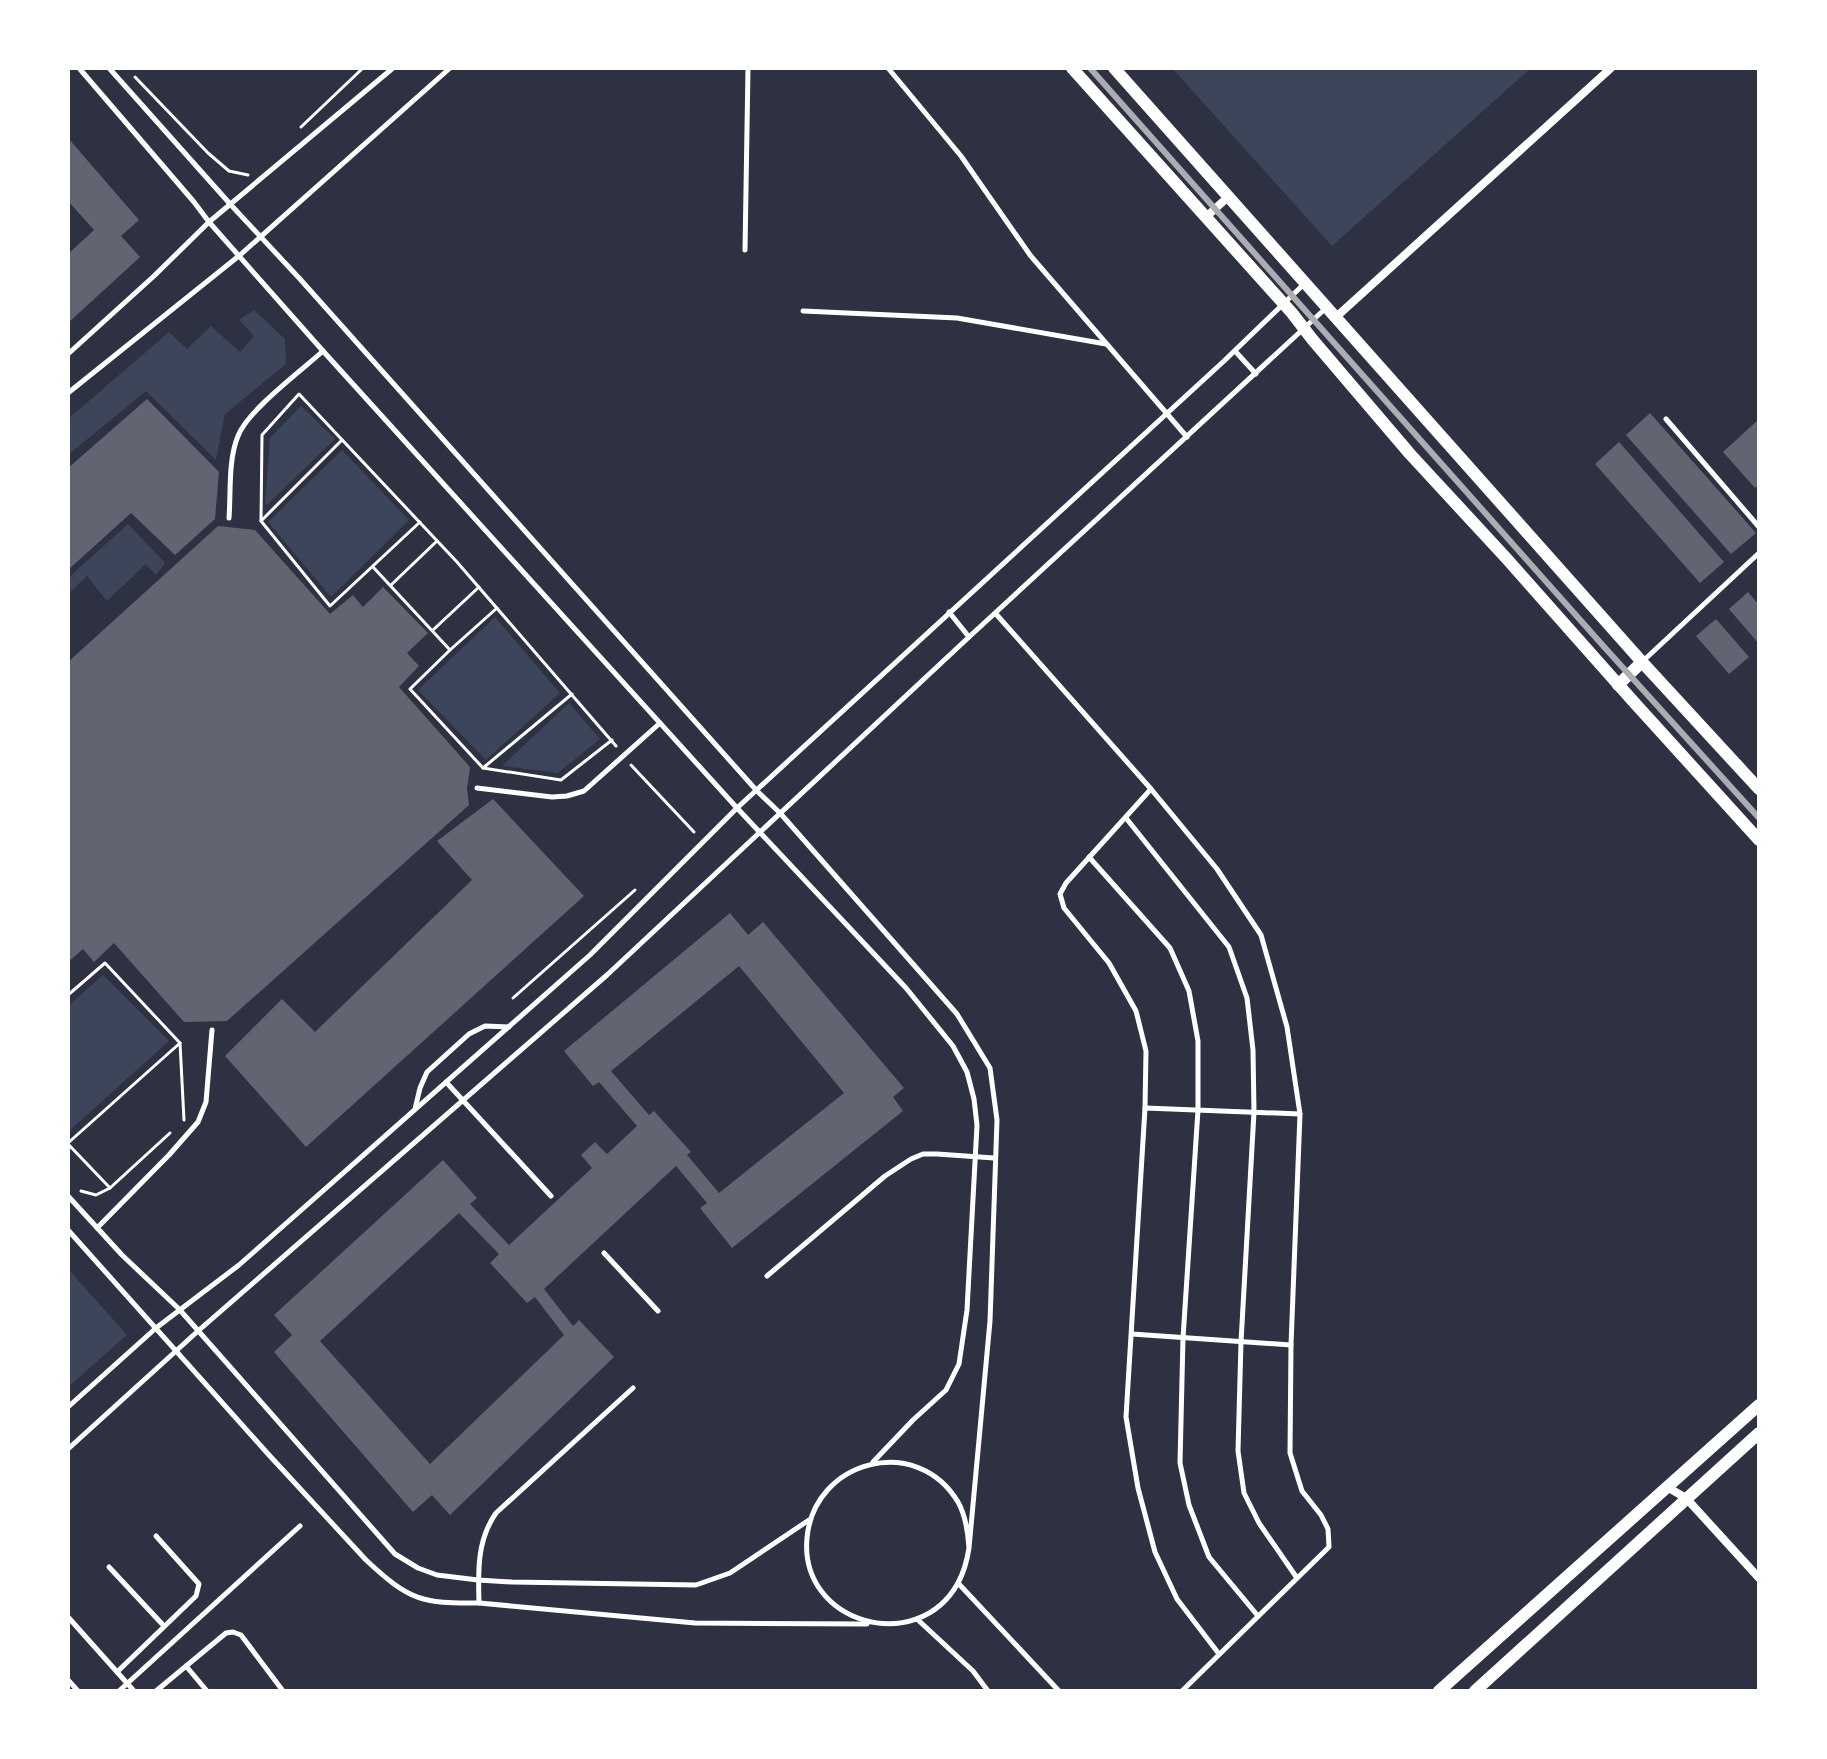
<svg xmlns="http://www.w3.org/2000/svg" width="1827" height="1759" font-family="Georgia,serif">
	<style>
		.green { fill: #3c4559 }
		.building { fill: #626471; fill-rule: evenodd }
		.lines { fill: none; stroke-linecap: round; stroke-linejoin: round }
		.path { stroke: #fff; stroke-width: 3 }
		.service { stroke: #fff; stroke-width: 5 }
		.minor { stroke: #fff; stroke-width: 8 }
		.tertiary { stroke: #fff; stroke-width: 12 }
		.rail { stroke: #abadb3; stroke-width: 6 }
	</style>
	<rect width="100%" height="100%" fill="#2d3142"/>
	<g class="green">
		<polygon points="1172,68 1531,68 1332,246"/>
		<polygon points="254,310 285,339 286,364 225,414 216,460 146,391 68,455 68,419 169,332 187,349 211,326 240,352 254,336 239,320"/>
		<polygon points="301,406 335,439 268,504 265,505 270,438"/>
		<polygon points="342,450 409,520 331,597 268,522"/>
		<polygon points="128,524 165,563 156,575 146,564 107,601 87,576 68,594 68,578"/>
		<polygon points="495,617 560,693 486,760 418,690"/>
		<polygon points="569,703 600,739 558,773 502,766"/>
		<polygon points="103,975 169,1041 68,1132 68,1006"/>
		<polygon points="68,1269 127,1335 68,1387"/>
	</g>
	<g class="building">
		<polygon points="68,138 139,220 121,236 140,257 68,323 68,254 94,230 68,201"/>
		<polygon points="147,399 219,472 215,519 175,555 131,513 68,570 68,468"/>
		<polygon points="1650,413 1756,533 1731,554 1626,435"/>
		<polygon points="1759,419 1759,485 1755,488 1723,452"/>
		<polygon points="1619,442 1724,562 1700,583 1595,464"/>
		<polygon points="218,526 255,530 330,614 353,595 363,607 383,587 428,633 407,653 419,666 399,687 470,767 467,789 469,805 227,1021 184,1022 114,943 94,962 83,949 68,962 68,662"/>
		<polygon points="1748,592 1759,605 1759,644 1729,609"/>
		<polygon points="1716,619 1749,657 1729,674 1696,636"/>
		<polygon points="493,799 584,896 306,1147 225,1056 282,999 315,1032 472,880 437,841"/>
		<path d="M730,913L748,935L763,922L904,1088L893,1097L903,1111L732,1248L700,1208L707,1203L676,1166L544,1289L573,1326L579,1320L614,1357L450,1515L432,1495L413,1512L274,1352L292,1335L274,1315L443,1160L477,1198L470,1204L509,1245L592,1168L581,1155L595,1142L607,1154L637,1126L599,1082L593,1086L564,1051ZM739,966L844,1093L719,1193L687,1155L691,1152L654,1111L649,1115L611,1071ZM459,1213L499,1254L490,1263L527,1303L535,1297L564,1335L430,1464L320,1341Z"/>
	</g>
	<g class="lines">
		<g class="path">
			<polyline points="135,77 208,153 229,171 248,175"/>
			<polyline points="301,127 363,68"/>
			<polyline points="261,521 342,440"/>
			<polyline points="420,522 330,606 261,521 262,435 299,394 457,562 616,746"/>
			<polyline points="373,567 450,650 497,608"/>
			<polyline points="391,585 437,541"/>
			<polyline points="433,630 479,587"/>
			<polyline points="450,650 410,689 483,768 561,780 612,740"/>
			<polyline points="631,765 694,832"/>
			<polyline points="483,768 572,694"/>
			<polyline points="68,995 105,963 180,1043"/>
			<polyline points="513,998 635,890"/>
			<polyline points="68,1143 180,1043 184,1120"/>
			<polyline points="68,1144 110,1188"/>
			<polyline points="81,1191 96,1195 110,1188 170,1133"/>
		</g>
		<g class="service">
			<polyline points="79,68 194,202 209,222 323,351 737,808 906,988 953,1046 967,1072 974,1099 977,1125 967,1310 959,1364 946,1390 913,1420 873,1462"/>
			<path d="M109,68L231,205L300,279L757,791L780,813L957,1014L990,1068L997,1120L990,1321L969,1548C967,1561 964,1572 958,1583C917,1657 799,1623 807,1538C814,1460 917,1433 958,1502C966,1516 968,1532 969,1548"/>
			<polyline points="888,68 961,156 1030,255 1187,437"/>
			<polyline points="745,250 748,68"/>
			<polyline points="803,311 957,318 1106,344"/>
			<polyline points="1235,351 1256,374"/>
			<polyline points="68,354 154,276 209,222 393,68"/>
			<polyline points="68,393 240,255 450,68"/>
			<polyline points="1666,419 1759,527"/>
			<path d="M229,518C231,492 228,460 238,436C248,410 301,371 323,351"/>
			<polyline points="949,612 969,637"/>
			<polyline points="996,614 1151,789 1217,869 1261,935 1287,1027 1300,1114 1291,1345 1290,1453 1302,1491 1321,1515 1328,1529 1329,1547 1182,1691"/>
			<polyline points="1643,661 1759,553"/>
			<polyline points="477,788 552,797 567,796 584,791 660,723"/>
			<polyline points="1151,789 1066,883 1060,894 1064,908 1109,963 1136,1011 1146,1051 1145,1108 1126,1417 1138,1488 1155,1552 1177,1599 1219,1654"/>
			<polyline points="1126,818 1229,947 1247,998 1253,1050 1254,1112 1241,1342 1238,1451 1244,1493 1259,1523 1297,1578"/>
			<polyline points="1089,857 1170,948 1189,991 1198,1041 1198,1110 1183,1338 1180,1463 1189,1505 1209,1557 1258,1616"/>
			<polyline points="446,1082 551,1196"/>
			<polyline points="1145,1108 1300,1114"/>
			<polyline points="415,1109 420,1088 427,1072 469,1034 485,1026 509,1027"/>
			<polyline points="68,1196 122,1255 179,1309 395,1554 418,1568 437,1575 478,1580 512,1582 696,1585 730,1573 809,1520"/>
			<polyline points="97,1228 169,1155 198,1122 206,1102 212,1030"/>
			<path d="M68,1230L269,1455L366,1560C409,1600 421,1604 479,1603L695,1623L867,1624"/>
			<polyline points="604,1253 658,1311"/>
			<polyline points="767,1276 885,1176 911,1159 923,1154 937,1154 994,1158"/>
			<polyline points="1132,1334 1291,1345"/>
			<polyline points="68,1407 156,1328 239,1265 590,955 737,808 1224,361 1304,284"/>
			<polyline points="68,1449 198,1331 607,975 969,637 1326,308"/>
			<polyline points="109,1567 164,1626"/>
			<polyline points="958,1583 1059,1691"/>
			<path d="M479,1603C478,1571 477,1540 496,1513L633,1388"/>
			<polyline points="68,1617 134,1691"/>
			<polyline points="917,1619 973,1671 988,1691"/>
			<polyline points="186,1666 207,1691"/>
			<polyline points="117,1672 196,1596 199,1584 156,1536"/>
			<polyline points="68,1680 78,1691"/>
			<polyline points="119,1691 300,1526"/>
			<polyline points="156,1691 226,1633 233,1632 241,1635 283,1691"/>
		</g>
		<g class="minor">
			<polyline points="1206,217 1228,197"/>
			<polyline points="1335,318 1611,68"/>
			<polyline points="1667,1487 1686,1498 1759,1578"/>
		</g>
		<g class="tertiary">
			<polyline points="1072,68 1292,313 1312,339 1410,454 1507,559 1632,700 1759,840"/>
			<polyline points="1114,68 1642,662 1759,789"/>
			<polyline points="1618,685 1642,662"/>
			<polyline points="1439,1691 1759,1405"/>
			<polyline points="1475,1691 1759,1433"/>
		</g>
		<polyline class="rail" points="1090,68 1606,649 1759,818"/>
	</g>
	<rect width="1827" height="1759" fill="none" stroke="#ffffff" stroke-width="140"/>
</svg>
